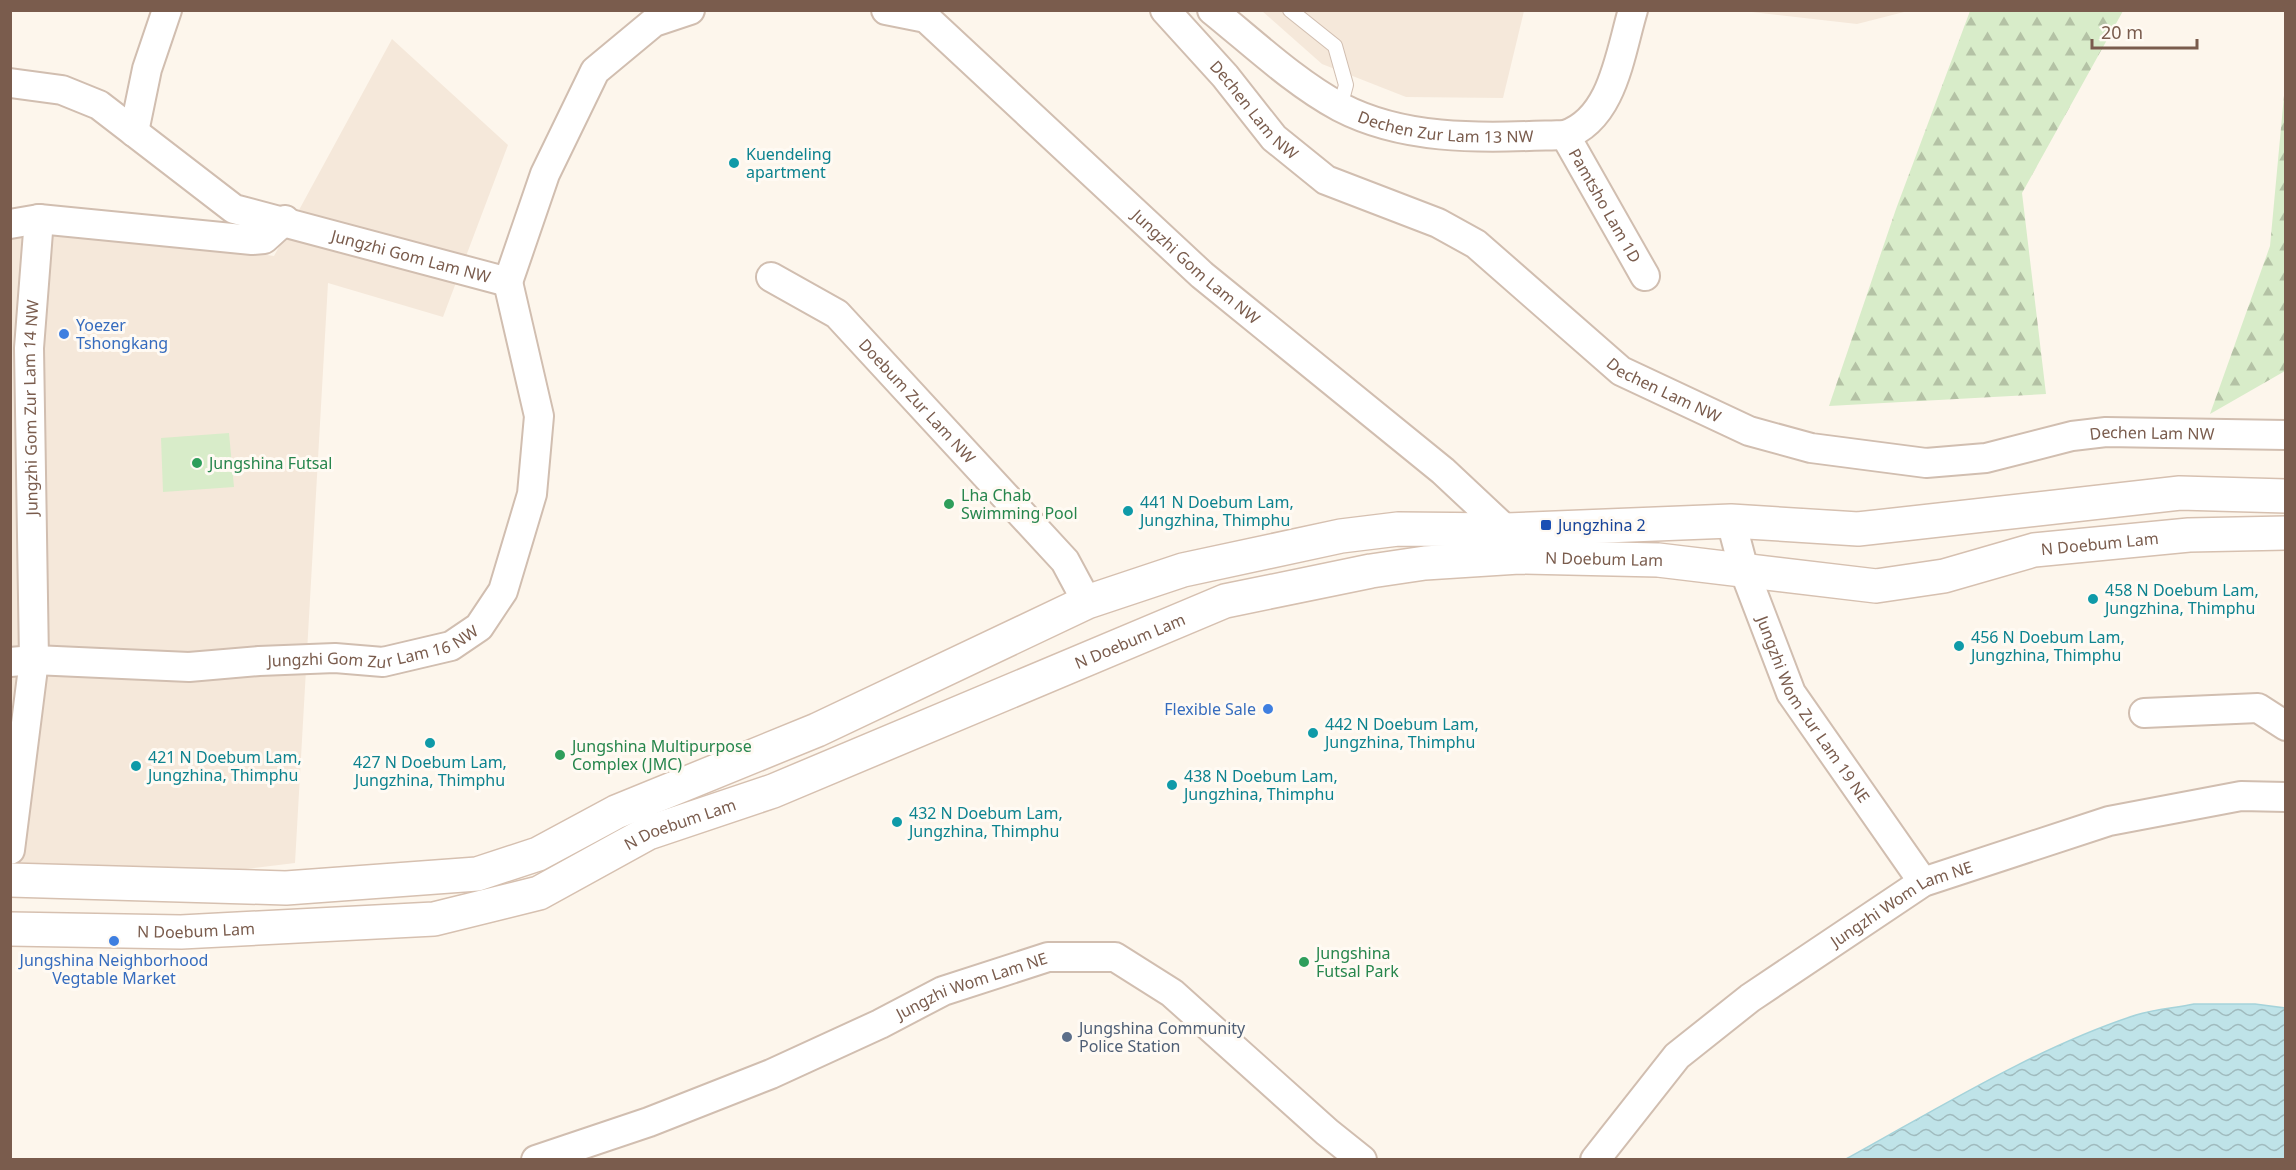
<svg xmlns="http://www.w3.org/2000/svg" width="2296" height="1170" font-family="'Noto Sans',sans-serif">
	<style>
		.residential { fill: #f5e8da }
		.forest { fill: url(#forest-firs) }
		.pitch { fill: #d8ecc9 }
		.water { fill: url(#water-waves); stroke: #a5d3da; stroke-width: 1.5 }
		.lines { fill: none; stroke-linecap: round; stroke-linejoin: round }
		.service-casing { stroke: #d1beb0; stroke-width: 16 }
		.minor-casing { stroke: #d1beb0; stroke-width: 32 }
		.secondary-casing { stroke: #d6c0b0; stroke-width: 36 }
		.service { stroke: #fff; stroke-width: 14 }
		.minor { stroke: #fff; stroke-width: 28 }
		.secondary { stroke: #fff; stroke-width: 33 }
		.culture-dot { fill: #0f9aa8; stroke: #fffaf3; stroke-width: 2 }
		.shop-dot { fill: #3f7fe0; stroke: #fffaf3; stroke-width: 2 }
		.leisure-dot { fill: #2e9e5b; stroke: #fffaf3; stroke-width: 2 }
		.transit-dot { fill: #1a4fb4; stroke: #fffaf3; stroke-width: 2 }
		.service-dot { fill: #5c6f8a; stroke: #fffaf3; stroke-width: 2 }
		.labels { text-anchor: middle; stroke-width: 6; stroke-linejoin: round; paint-order: stroke }
		.street-label { font-size: 16px; fill: #7a5c4d; stroke: #fffaf3 }
		.culture-label { font-size: 16px; fill: #0d838f; stroke: #fffaf3; text-anchor: start }
		.shop-label { font-size: 16px; fill: #366cbe; stroke: #fffaf3; text-anchor: start }
		.leisure-label { font-size: 16px; fill: #27864d; stroke: #fffaf3; text-anchor: start }
		.transit-label { font-size: 16px; fill: #164399; stroke: #fffaf3; text-anchor: start }
		.service-label { font-size: 16px; fill: #4e5e75; stroke: #fffaf3; text-anchor: start }
	</style>
	<defs>
		<pattern id="forest-firs" width="22" height="20" patternUnits="userSpaceOnUse" patternTransform="scale(1.5)"><rect width="22" height="20" fill="#d8ecc9"/><path d="M5 1l3.5 6h-7zM16 11l3.5 6h-7z" fill="#b4c2a5"/></pattern>
		<pattern id="water-waves" width="16" height="10" patternUnits="userSpaceOnUse" patternTransform="scale(1.5)"><rect width="16" height="10" fill="#bfe3e8"/><path d="M0 5q4-4 8 0t8 0" fill="none" stroke="#a0bbbe"/></pattern>
	</defs>
	<rect width="100%" height="100%" fill="#fdf6ec"/>
	<g class="residential">
		<polygon points="1262,11 1524,11 1503,98 1406,97 1322,64"/>
		<polygon points="1743,11 1908,11 1857,24"/>
		<polygon points="392,39 508,145 443,317 328,283 295,863 11,897 11,220 274,256"/>
	</g>
	<g class="forest">
		<polygon points="1970,11 2123,11 2022,193 2046,394 1829,406 1896,209"/>
		<polygon points="2285,85 2285,371 2210,414 2270,246"/>
	</g>
	<polygon class="pitch" points="229,433 234,487 163,492 161,438"/>
	<path class="water" d="M2194,1004H2255L2285,1008V1159H1846C1937,1109 2037,1047 2136,1015C2154,1009 2175,1008 2194,1004Z"/>
	<g class="lines">
		<defs>
			<polyline id="service" points="1290,10 1335,46 1346,85 1340,107"/>
			<g id="minor">
				<path id="s1" d="M886,10L926,18L1202,275L1443,471L1506,530"/>
				<path id="s2" d="M1165,10L1225,76L1274,138L1326,180L1438,223L1476,244L1621,371L1749,431L1811,448L1926,463L1986,458L2072,436L2106,432L2286,435"/>
				<path id="s3" d="M1212,10C1253,43 1294,82 1340,107C1409,143 1489,137 1565,135C1613,119 1620,53 1633,10"/>
				<path id="s4" d="M10,83L62,90L99,105L234,209L508,282"/>
				<polyline points="134,132 147,69 167,10"/>
				<path id="s5" d="M1565,135L1645,276"/>
				<polyline points="10,224 39,219 252,240 264,239 285,220"/>
				<path id="s6" d="M771,277L837,314L1065,561L1087,602"/>
				<polyline points="508,282 545,174 595,71 654,22 690,10"/>
				<path id="s7" d="M1731,521L1744,570L1791,693L1923,882"/>
				<path id="s8" d="M10,662L34,660L189,667L259,661L335,658L383,662L451,646L479,627L503,591L532,494L539,416L508,282"/>
				<polyline points="2144,713 2258,708 2286,726"/>
				<path id="s9" d="M10,850L34,660L29,348L39,219"/>
				<path id="s10" d="M536,1160L649,1122L771,1074L880,1024L943,991L1048,957H1115L1172,993L1327,1132L1362,1160"/>
				<path id="s11" d="M1595,1160L1677,1056L1750,998L1923,882L2109,821L2241,796L2286,797"/>
			</g>
			<g id="secondary">
				<polyline points="10,880 286,888 477,874 538,854 616,812 817,730 1087,602 1183,570 1341,536 1398,529 1506,530 1731,521 1858,529 2180,493 2286,496"/>
				<path id="s12" d="M10,929L181,932L434,919L539,893L648,833L773,791L1225,601L1371,571L1425,563L1519,557L1658,560L1876,586L1944,576L2034,550L2189,535L2286,533"/>
			</g>
		</defs>
		<use href="#service" class="service-casing"/>
		<use href="#minor" class="minor-casing"/>
		<use href="#secondary" class="secondary-casing"/>
		<use href="#service" class="service"/>
		<use href="#minor" class="minor"/>
		<use href="#secondary" class="secondary"/>
	</g>
	<g class="culture-dot">
		<circle cx="734" cy="163" r="6"/>
		<circle cx="1128" cy="511" r="6"/>
		<circle cx="2093" cy="599" r="6"/>
		<circle cx="1959" cy="646" r="6"/>
		<circle cx="1313" cy="733" r="6"/>
		<circle cx="430" cy="743" r="6"/>
		<circle cx="136" cy="766" r="6"/>
		<circle cx="1172" cy="785" r="6"/>
		<circle cx="897" cy="822" r="6"/>
	</g>
	<g class="shop-dot">
		<circle cx="64" cy="334" r="6"/>
		<circle cx="1268" cy="709" r="6"/>
		<circle cx="114" cy="941" r="6"/>
	</g>
	<g class="leisure-dot">
		<circle cx="197" cy="463" r="6"/>
		<circle cx="949" cy="504" r="6"/>
		<circle cx="560" cy="755" r="6"/>
		<circle cx="1304" cy="962" r="6"/>
	</g>
	<rect class="transit-dot" x="1540" y="519" width="12" height="12" rx="3"/>
	<circle class="service-dot" cx="1067" cy="1037" r="6"/>
	<g class="labels">
		<g class="street-label">
			<text dy="6" stroke="none"><textPath href="#s2" startOffset="134">Dechen Lam NW</textPath></text>
			<text dy="6" stroke="none"><textPath href="#s3" startOffset="270">Dechen Zur Lam 13 NW</textPath></text>
			<text dy="6" stroke="none"><textPath href="#s5" startOffset="81">Pamtsho Lam 1D</textPath></text>
			<text dy="6" stroke="none"><textPath href="#s4" startOffset="446">Jungzhi Gom Lam NW</textPath></text>
			<text dy="6" stroke="none"><textPath href="#s1" startOffset="408">Jungzhi Gom Lam NW</textPath></text>
			<text dy="6" stroke="none"><textPath href="#s2" startOffset="638">Dechen Lam NW</textPath></text>
			<text dy="6" stroke="none"><textPath href="#s6" startOffset="194">Doebum Zur Lam NW</textPath></text>
			<text dy="6" stroke="none"><textPath href="#s9" startOffset="444">Jungzhi Gom Zur Lam 14 NW</textPath></text>
			<text dy="6" stroke="none"><textPath href="#s2" startOffset="1142">Dechen Lam NW</textPath></text>
			<text dy="6" stroke="none"><textPath href="#s12" startOffset="2164">N Doebum Lam</textPath></text>
			<text dy="6" stroke="none"><textPath href="#s12" startOffset="1662">N Doebum Lam</textPath></text>
			<text dy="6" stroke="none"><textPath href="#s12" startOffset="1176">N Doebum Lam</textPath></text>
			<text dy="6" stroke="none"><textPath href="#s8" startOffset="366">Jungzhi Gom Zur Lam 16 NW</textPath></text>
			<text dy="6" stroke="none"><textPath href="#s7" startOffset="207">Jungzhi Wom Zur Lam 19 NE</textPath></text>
			<text dy="6" stroke="none"><textPath href="#s12" startOffset="690">N Doebum Lam</textPath></text>
			<text dy="6" stroke="none"><textPath href="#s11" startOffset="405">Jungzhi Wom Lam NE</textPath></text>
			<text dy="6" stroke="none"><textPath href="#s12" startOffset="186">N Doebum Lam</textPath></text>
			<text dy="6" stroke="none"><textPath href="#s10" startOffset="470">Jungzhi Wom Lam NE</textPath></text>
		</g>
		<g class="culture-label">
			<text x="746" y="160">Kuendeling<tspan x="746" dy="18">apartment</tspan></text>
			<text x="1140" y="508">441 N Doebum Lam,<tspan x="1140" dy="18">Jungzhina, Thimphu</tspan></text>
			<text x="2105" y="596">458 N Doebum Lam,<tspan x="2105" dy="18">Jungzhina, Thimphu</tspan></text>
			<text x="1971" y="643">456 N Doebum Lam,<tspan x="1971" dy="18">Jungzhina, Thimphu</tspan></text>
			<text x="1325" y="730">442 N Doebum Lam,<tspan x="1325" dy="18">Jungzhina, Thimphu</tspan></text>
			<text x="148" y="763">421 N Doebum Lam,<tspan x="148" dy="18">Jungzhina, Thimphu</tspan></text>
			<text x="430" y="768" text-anchor="middle">427 N Doebum Lam,<tspan x="430" dy="18">Jungzhina, Thimphu</tspan></text>
			<text x="1184" y="782">438 N Doebum Lam,<tspan x="1184" dy="18">Jungzhina, Thimphu</tspan></text>
			<text x="909" y="819">432 N Doebum Lam,<tspan x="909" dy="18">Jungzhina, Thimphu</tspan></text>
		</g>
		<g class="shop-label">
			<text x="76" y="331">Yoezer<tspan x="76" dy="18">Tshongkang</tspan></text>
			<text x="1256" y="715" text-anchor="end">Flexible Sale</text>
			<text x="114" y="966" text-anchor="middle">Jungshina Neighborhood<tspan x="114" dy="18">Vegtable Market</tspan></text>
		</g>
		<g class="leisure-label">
			<text x="209" y="469">Jungshina Futsal</text>
			<text x="961" y="501">Lha Chab<tspan x="961" dy="18">Swimming Pool</tspan></text>
			<text x="572" y="752">Jungshina Multipurpose<tspan x="572" dy="18">Complex (JMC)</tspan></text>
			<text x="1316" y="959">Jungshina<tspan x="1316" dy="18">Futsal Park</tspan></text>
		</g>
		<g class="transit-label">
			<text x="1558" y="531">Jungzhina 2</text>
		</g>
		<g class="service-label">
			<text x="1079" y="1034">Jungshina Community<tspan x="1079" dy="18">Police Station</tspan></text>
		</g>
	</g>
	<rect width="2296" height="1170" fill="none" stroke="#7a5c4d" stroke-width="24"/>
	<path d="M2092 39v9h105v-9" fill="none" stroke="#7a5c4d" stroke-width="3"/>
	<text x="2101" y="39" font-size="18" fill="#7a5c4d" stroke="#fffaf3" stroke-width="4.5" paint-order="stroke">20 m</text>
</svg>
